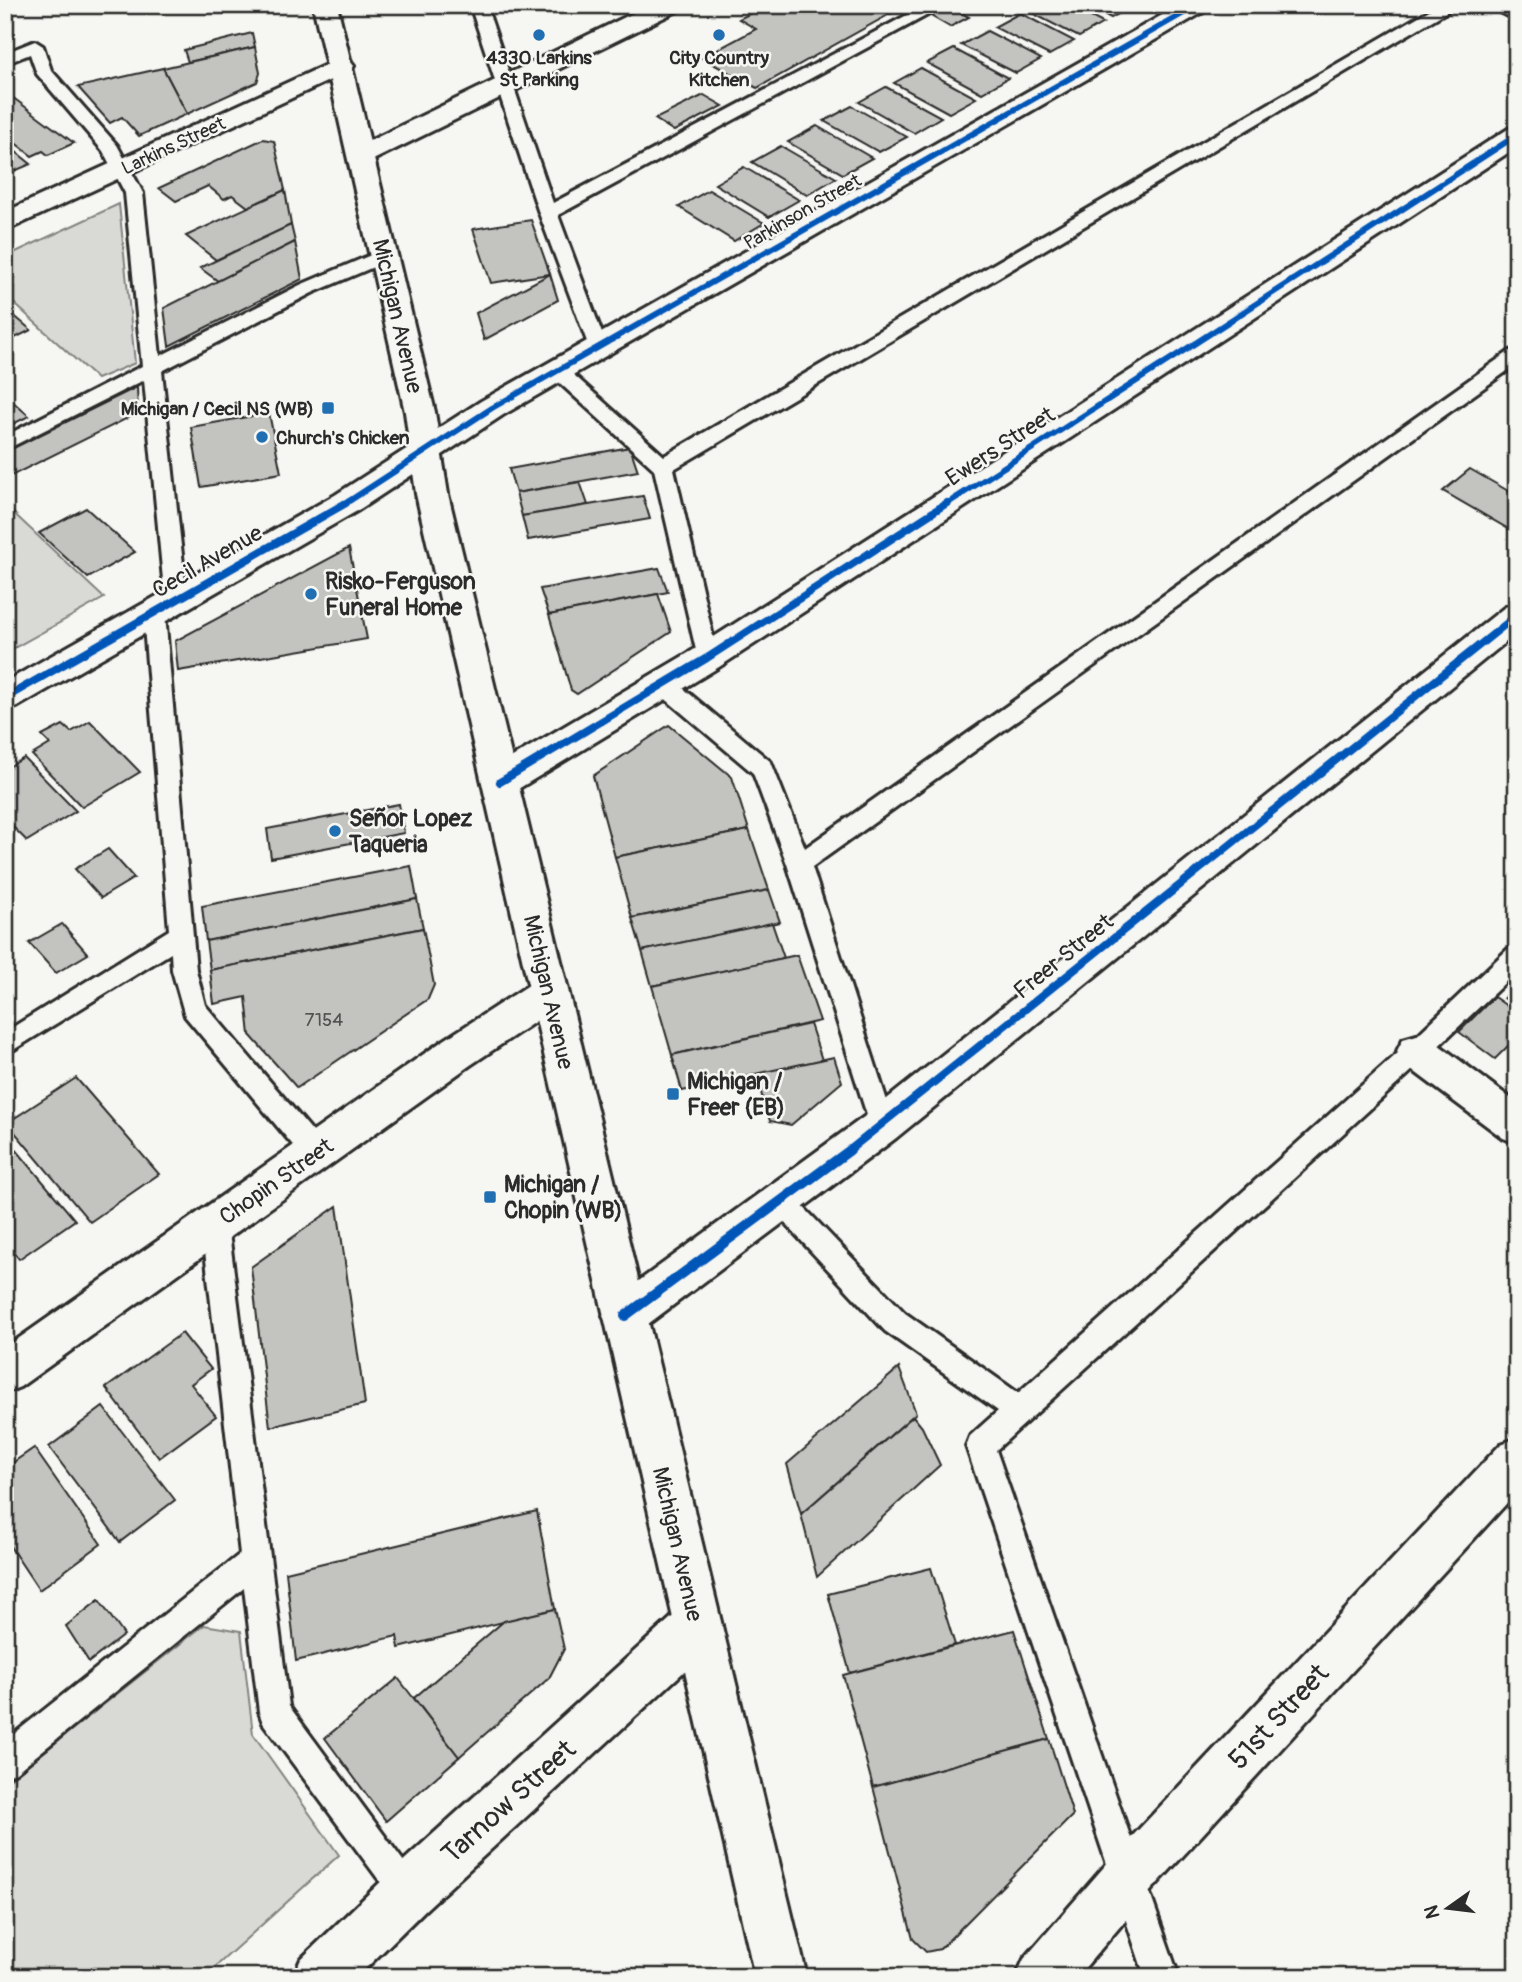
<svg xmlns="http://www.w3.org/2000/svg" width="1522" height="1982" font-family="Pangolin,sans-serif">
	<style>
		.green { fill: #d9d9d5; stroke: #828280; stroke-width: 2 }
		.building { fill: #c3c3c0; stroke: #2b2b2b; stroke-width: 2 }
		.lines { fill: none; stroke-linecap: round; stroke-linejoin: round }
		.service-casing { stroke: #2b2b2b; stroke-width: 6 }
		.minor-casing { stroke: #2b2b2b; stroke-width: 6 }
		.primary-casing { stroke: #2b2b2b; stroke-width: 6 }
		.service { fill: #f6f6f2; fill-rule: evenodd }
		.minor { fill: #f6f6f2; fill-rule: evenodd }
		.primary { fill: #f6f6f2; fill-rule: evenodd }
		.cycleway-far2-casing { stroke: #f6f6f2; stroke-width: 10 }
		.cycleway-far1-casing { stroke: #f6f6f2; stroke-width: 12 }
		.cycleway-casing { stroke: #f6f6f2; stroke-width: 15 }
		.cycleway-far2 { stroke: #0057b8; stroke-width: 6 }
		.cycleway-far1 { stroke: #0057b8; stroke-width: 8 }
		.cycleway { stroke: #0057b8; stroke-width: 10 }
		.poi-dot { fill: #1f6fb2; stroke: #f6f6f2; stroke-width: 2.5 }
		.labels { text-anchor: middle; stroke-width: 5; stroke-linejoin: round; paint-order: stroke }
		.far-poi-label { font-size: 19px; font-weight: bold; fill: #2b2b2b; stroke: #f6f6f2 }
		.far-street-label { font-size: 19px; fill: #2b2b2b; stroke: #f6f6f2 }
		.number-label { font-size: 19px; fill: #515150 }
		.street-label { font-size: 23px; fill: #2b2b2b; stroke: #f6f6f2 }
		.poi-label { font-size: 23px; font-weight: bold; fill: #2b2b2b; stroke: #f6f6f2; text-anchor: start }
		.near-street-label { font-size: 28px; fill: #2b2b2b; stroke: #f6f6f2 }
	</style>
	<rect width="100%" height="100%" fill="#f6f6f2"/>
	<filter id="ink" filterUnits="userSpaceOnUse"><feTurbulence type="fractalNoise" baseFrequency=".0143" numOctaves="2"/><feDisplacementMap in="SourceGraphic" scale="14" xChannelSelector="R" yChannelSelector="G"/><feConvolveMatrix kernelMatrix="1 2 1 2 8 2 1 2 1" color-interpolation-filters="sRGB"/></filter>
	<g filter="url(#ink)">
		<g class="green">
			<polygon points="119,204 135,363 97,379 5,295 5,257"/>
			<polygon points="5,505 104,598 5,653"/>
			<polygon points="204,1625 241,1631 253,1734 339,1855 204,1977 5,1977 5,1783"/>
		</g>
		<g class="building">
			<polygon points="766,5 906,5 757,88 702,58 756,29 739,19"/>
			<polygon points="947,5 969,17 950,27 929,15"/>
			<polygon points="1031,5 1068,5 1103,23 1079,37 1024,9"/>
			<polygon points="1086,5 1134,5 1111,18"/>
			<polygon points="1020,13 1074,41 1049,55 994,27"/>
			<polygon points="987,31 1041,59 1016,73 961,45"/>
			<polygon points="252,33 255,47 188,62 184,50"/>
			<polygon points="255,47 260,73 257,82 187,114 163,68"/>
			<polygon points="954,49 1008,78 982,93 927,63"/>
			<polygon points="163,68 187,114 139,136 122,117 110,123 78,87"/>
			<polygon points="921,68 976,98 949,113 894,83"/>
			<polygon points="886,87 941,117 914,133 859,102"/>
			<polygon points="704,95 723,106 674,131 655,119"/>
			<polygon points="12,97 74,143 48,155 43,151 32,156 5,135 5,100"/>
			<polygon points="852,106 907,137 879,152 824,121"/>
			<polygon points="817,126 872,158 843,174 788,142"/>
			<polygon points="263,139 274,141 285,190 248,207 232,195 224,199 208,186 176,201 159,188"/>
			<polygon points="5,143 31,164 5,175"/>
			<polygon points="781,146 836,178 807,195 752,162"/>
			<polygon points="744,167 799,200 769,217 715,184"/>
			<polygon points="285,190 291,225 216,260 186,236"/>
			<polygon points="709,190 764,223 734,241 679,207"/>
			<polygon points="531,220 550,274 491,283 473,229"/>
			<polygon points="291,225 295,242 218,281 200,268"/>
			<polygon points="295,242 302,279 169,346 164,308"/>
			<polygon points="550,274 558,300 484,340 476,313"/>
			<polygon points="5,308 31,330 5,343"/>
			<polygon points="137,387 138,413 5,479 5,452"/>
			<polygon points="11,400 29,416 5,428 5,403"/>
			<polygon points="269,413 281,473 201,487 191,427"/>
			<polygon points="630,447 638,471 516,493 509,469"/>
			<polygon points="1470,469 1517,496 1517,527 1512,531 1443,491"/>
			<polygon points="580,482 588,505 522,516 516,493"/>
			<polygon points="643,496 650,519 528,540 522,516"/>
			<polygon points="86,508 135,552 88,578 39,533"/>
			<polygon points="349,548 367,639 178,671 175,641"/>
			<polygon points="659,568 668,592 549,615 540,589"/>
			<polygon points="658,594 671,632 577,694 571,690 549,615"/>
			<polygon points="90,721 140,772 82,807 32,755 50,744 42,736 63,725 71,732"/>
			<polygon points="669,725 732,777 749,830 615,857 593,776"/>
			<polygon points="24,758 76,811 27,841 5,819 5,769"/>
			<polygon points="399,804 404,833 271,858 267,829"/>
			<polygon points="749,830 769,890 632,918 615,857"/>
			<polygon points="108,849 134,878 101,898 75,869"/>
			<polygon points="411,866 417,899 206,941 202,906"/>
			<polygon points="769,890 780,922 642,951 632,918"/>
			<polygon points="417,899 423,928 210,970 206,941"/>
			<polygon points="772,923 784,958 652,986 642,951"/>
			<polygon points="62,924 88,954 56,973 29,943"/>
			<polygon points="423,928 434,985 428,999 297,1088 250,1035 246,997 214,1004 210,970"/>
			<polygon points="797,955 820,1021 672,1055 652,986"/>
			<polygon points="1517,986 1517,1007 1504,998"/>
			<polygon points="1494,997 1517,1013 1517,1037 1495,1059 1459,1032"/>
			<polygon points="810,1024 822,1060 682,1091 672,1055"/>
			<polygon points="834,1057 842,1082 791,1125 770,1121 755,1074"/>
			<polygon points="76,1078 159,1174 90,1222 7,1123"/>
			<polygon points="14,1147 75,1220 19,1259 5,1242 5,1152"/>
			<polygon points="337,1206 365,1404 270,1427 251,1267"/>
			<polygon points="182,1333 211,1369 191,1384 216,1416 159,1458 106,1388"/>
			<polygon points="899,1368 916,1413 801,1514 787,1464"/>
			<polygon points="103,1407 175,1500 120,1542 49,1447"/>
			<polygon points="913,1416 922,1427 940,1465 817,1577 801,1514"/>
			<polygon points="34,1448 101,1544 39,1590 5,1539 5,1468"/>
			<polygon points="537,1511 555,1609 399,1648 397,1636 296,1661 286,1572"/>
			<polygon points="931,1568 955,1645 850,1673 828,1594"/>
			<polygon points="99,1600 124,1635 89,1662 66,1626"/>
			<polygon points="555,1609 564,1649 549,1678 459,1757 414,1698 504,1621"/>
			<polygon points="1014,1630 1049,1739 873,1787 843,1675"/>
			<polygon points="398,1678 459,1757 386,1821 325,1738"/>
			<polygon points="1049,1739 1073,1815 940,1949 926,1952 913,1939 873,1787"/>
		</g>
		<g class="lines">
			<defs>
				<g id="service">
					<polygon points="470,5 486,5 553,203 926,5 946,5 558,215 607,347 598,353 589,347 539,213"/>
					<polygon points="1438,5 1458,5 674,469 718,658 715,663 707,666 699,663 654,469 551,375 549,371 551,367 565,367 664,456"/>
					<polygon points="1486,5 1507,5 1517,10 1517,21"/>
					<polygon points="35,41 43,46 51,70 117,145 143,193 160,356 300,285 378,252 384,251 393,256 390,260 312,293 162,371 187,601 183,606 176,608 169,606 165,601 144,380 5,450 5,436 142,366 125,193 103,151 37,74 30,54 5,64 5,53"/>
					<polygon points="1517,349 1517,364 812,867 895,1126 891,1134 882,1137 873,1134 787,864 753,773 655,690 652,684 655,678 663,676 671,678 771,762 805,848 1510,351"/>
					<polygon points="154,607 161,609 165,614 196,970 205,1005 325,1146 329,1154 325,1162 316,1165 307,1162 185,1016 172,970 171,953 5,1055 5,1032 169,930 143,614 147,609"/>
					<polygon points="1517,946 1517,971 1426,1058 996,1450 1179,1977 1145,1977 966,1446 970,1436 998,1411 885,1331 772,1209 768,1201 772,1193 781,1189 790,1193 905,1313 1018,1393 1408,1044 1508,949"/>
					<polygon points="215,1213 224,1217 228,1225 289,1706 418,1881 423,1892 418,1903 407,1908 396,1903 263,1723 259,1712 244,1588 16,1772 5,1777 5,1741 240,1554 202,1225 206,1217"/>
				</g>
				<g id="minor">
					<polygon points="650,5 682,5 679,10 371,161 362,163 353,161 349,155 353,149"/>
					<polygon points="1180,5 1210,5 1207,10 503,415 357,511 17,707 5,711 5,682 335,495 481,401"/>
					<polygon points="341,58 350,61 354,66 350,71 5,231 5,212"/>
					<polygon points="1517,127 1517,147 719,667 513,792 500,795 487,792 482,782 487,772 695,649 1508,129"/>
					<polygon points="1517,603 1517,633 896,1138 640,1330 625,1336 610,1330 603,1316 610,1302 868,1114 1505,607"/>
					<polygon points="549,976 563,981 568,992 563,1003 469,1066 20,1387 5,1393 5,1348 441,1042 535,981"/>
					<polygon points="1417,1035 1431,1039 1517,1103 1517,1143 1503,1138 1403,1063 1397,1051 1403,1039"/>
					<polygon points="1517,1438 1517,1492 1146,1896 1077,1977 1016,1977 1024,1959 1110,1860 1501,1444"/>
					<polygon points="698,1602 715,1609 722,1626 715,1643 425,1910 357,1977 293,1977 301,1959 389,1874 681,1609"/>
				</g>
				<polygon id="primary" points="313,5 337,5 435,412 448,494 807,1977 755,1977 416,494 405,412"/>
			</defs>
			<use href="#service" class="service-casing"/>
			<use href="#minor" class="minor-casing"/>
			<use href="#primary" class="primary-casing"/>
			<use href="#service" class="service"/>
			<use href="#minor" class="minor"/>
			<use href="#primary" class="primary"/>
			<defs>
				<g id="cycleway-far2">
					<polyline points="343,505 492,408 1198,5"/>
					<polyline points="945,505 1517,135"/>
				</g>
				<g id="cycleway-far1">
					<polyline points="5,698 346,503"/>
					<polyline points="500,782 707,658 947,503"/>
					<polyline points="847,1152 1517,615"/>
				</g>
				<polyline id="cycleway" points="625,1316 850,1150"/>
			</defs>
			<use href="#cycleway-far2" class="cycleway-far2-casing"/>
			<use href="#cycleway-far1" class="cycleway-far1-casing"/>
			<use href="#cycleway" class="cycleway-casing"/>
			<use href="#cycleway-far2" class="cycleway-far2"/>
			<use href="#cycleway-far1" class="cycleway-far1"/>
			<use href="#cycleway" class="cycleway"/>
		</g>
	</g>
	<g class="poi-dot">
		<circle cx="539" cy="35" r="7"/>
		<circle cx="719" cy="35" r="7"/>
		<rect x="321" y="401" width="14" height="14" rx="3.5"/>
		<circle cx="262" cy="437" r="7"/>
		<circle cx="311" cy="594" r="7"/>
		<circle cx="335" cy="831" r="7"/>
		<rect x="666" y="1087" width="14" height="14" rx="3.5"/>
		<rect x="483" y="1190" width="14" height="14" rx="3.5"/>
	</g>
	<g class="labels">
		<g class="far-poi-label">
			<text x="539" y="64">4330 Larkins<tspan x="539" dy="22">St Parking</tspan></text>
			<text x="719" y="64">City Country<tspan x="719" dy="22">Kitchen</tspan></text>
			<text x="314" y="415" text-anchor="end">Michigan / Cecil NS (WB)</text>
			<text x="276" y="444" text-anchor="start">Church's Chicken</text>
		</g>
		<g class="far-street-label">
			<text transform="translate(173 145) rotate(-25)" y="7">Larkins Street</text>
			<text transform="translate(802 211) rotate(-30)" y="7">Parkinson Street</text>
		</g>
		<g class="number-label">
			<text x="324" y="1026">7154</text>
		</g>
		<g class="street-label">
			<text transform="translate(398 316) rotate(77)" y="8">Michigan Avenue</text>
			<text transform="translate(1000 446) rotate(-33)" y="8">Ewers Street</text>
			<text transform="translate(207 561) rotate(-30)" y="8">Cecil Avenue</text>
			<text transform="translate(1063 956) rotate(-39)" y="8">Freer Street</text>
			<text transform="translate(549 992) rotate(77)" y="8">Michigan Avenue</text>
			<text transform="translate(276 1181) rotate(-35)" y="8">Chopin Street</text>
			<text transform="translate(678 1544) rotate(77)" y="8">Michigan Avenue</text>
		</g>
		<g class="poi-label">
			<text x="325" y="589">Risko-Ferguson<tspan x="325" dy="26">Funeral Home</tspan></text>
			<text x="349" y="826">Señor Lopez<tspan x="349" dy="26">Taqueria</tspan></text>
			<text x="687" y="1089">Michigan /<tspan x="687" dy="26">Freer (EB)</tspan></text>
			<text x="504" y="1192">Michigan /<tspan x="504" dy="26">Chopin (WB)</tspan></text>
		</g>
		<g class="near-street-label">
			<text transform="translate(1278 1716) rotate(-47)" y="10">51st Street</text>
			<text transform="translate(508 1801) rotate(-42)" y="10">Tarnow Street</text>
		</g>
	</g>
	<rect width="1522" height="1982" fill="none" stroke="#f6f6f2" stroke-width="28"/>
	<rect x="14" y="14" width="1494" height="1954" fill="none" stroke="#2b2b2b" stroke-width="2.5" filter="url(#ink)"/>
	<g transform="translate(1448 1908) rotate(256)" stroke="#f6f6f2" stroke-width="5" paint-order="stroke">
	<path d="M0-5L12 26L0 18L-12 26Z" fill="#2b2b2b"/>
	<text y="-10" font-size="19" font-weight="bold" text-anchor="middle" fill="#2b2b2b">N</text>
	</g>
</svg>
